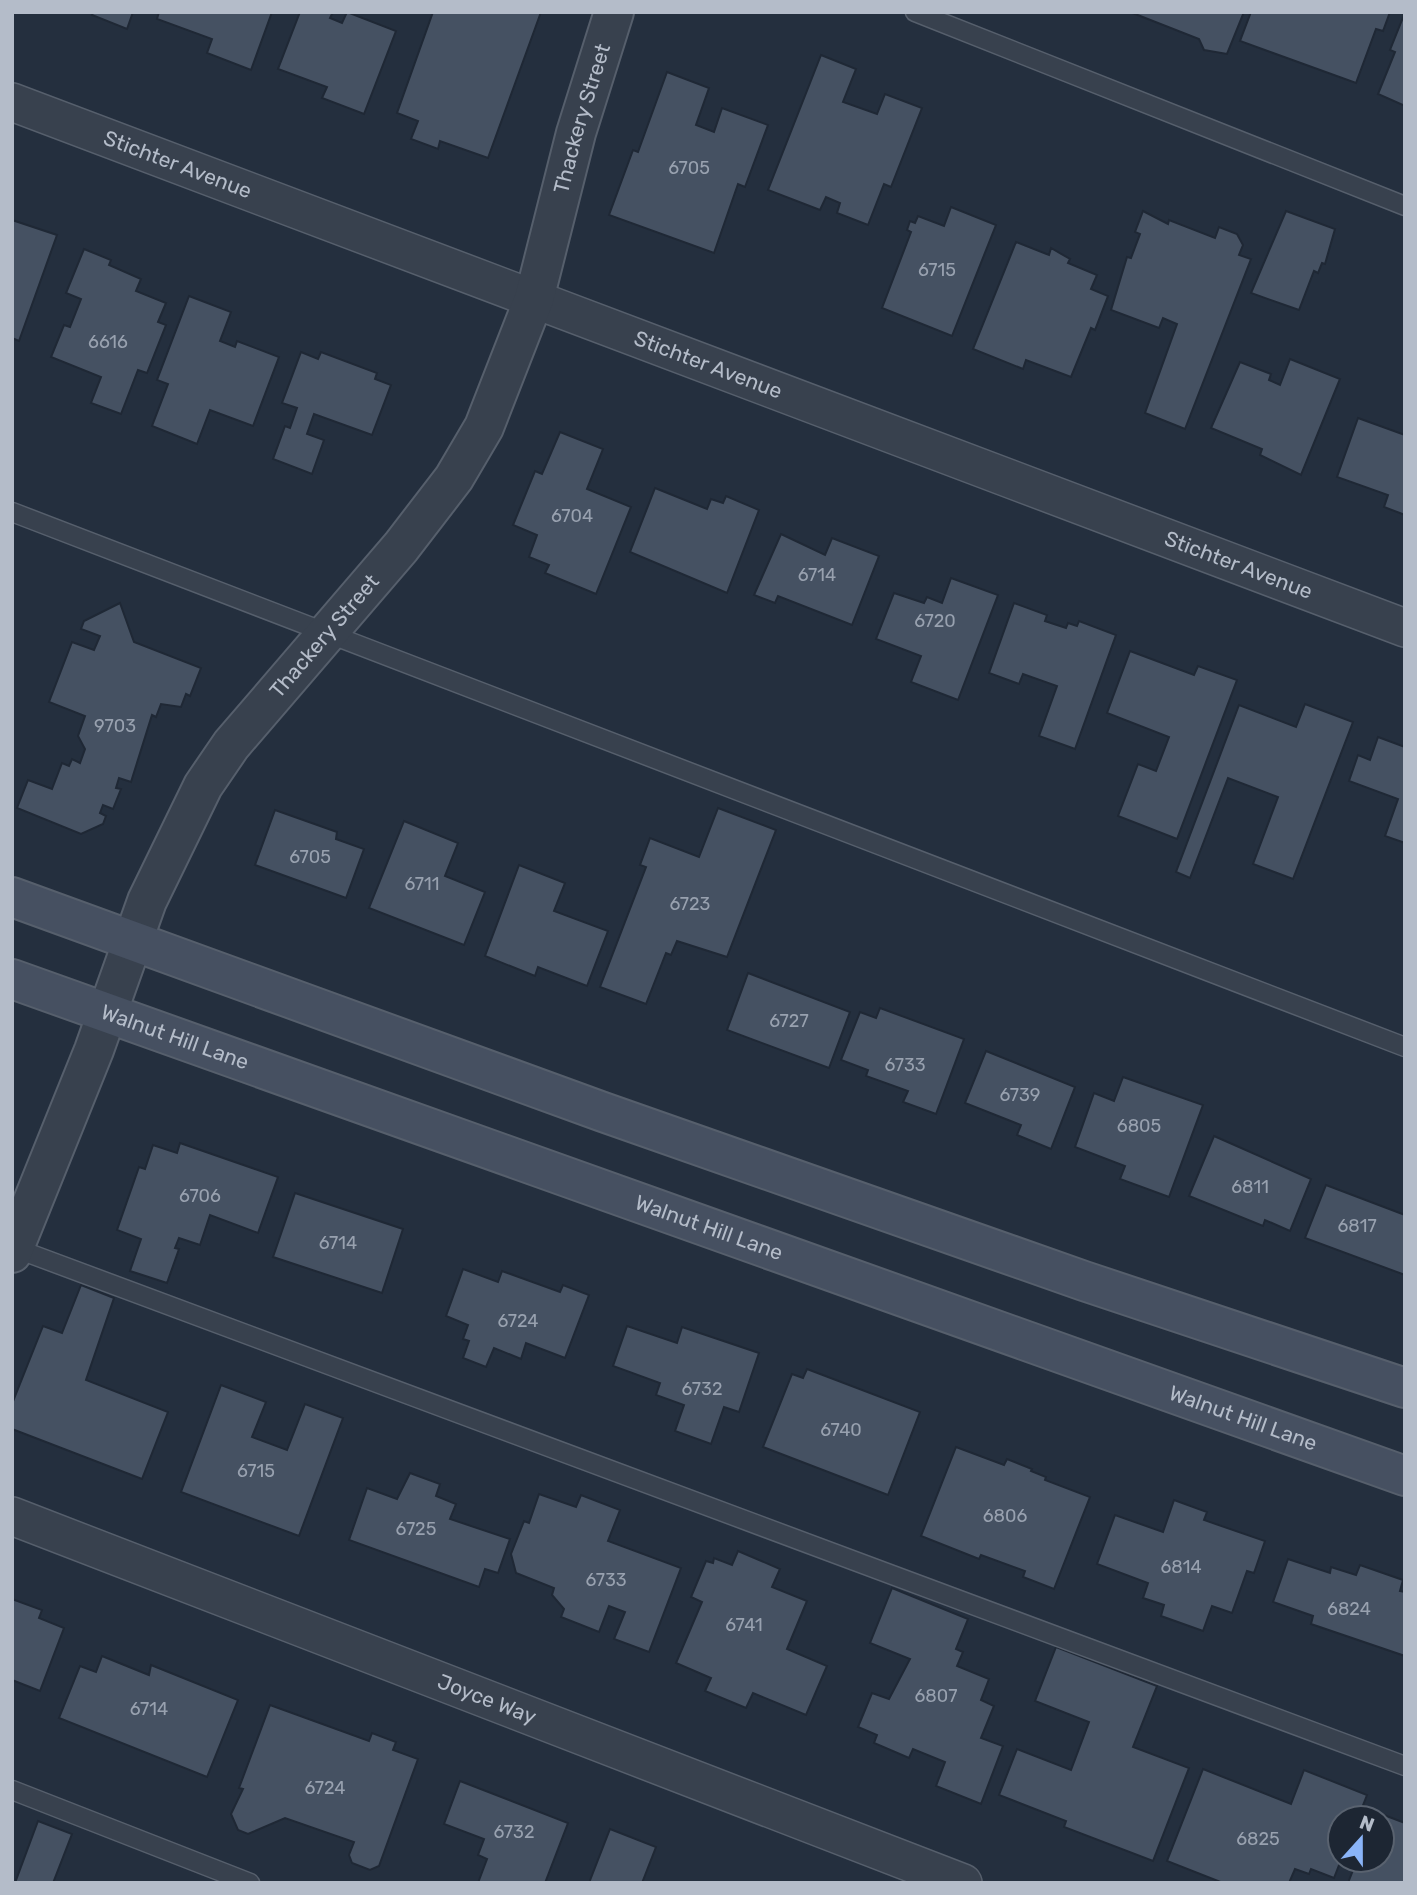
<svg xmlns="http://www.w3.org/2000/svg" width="1417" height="1895" font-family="Rubik,sans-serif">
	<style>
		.building { fill: #455162; stroke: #1f2835; stroke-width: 2 }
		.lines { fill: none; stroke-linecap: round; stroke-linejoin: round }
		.service-casing { stroke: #565f6c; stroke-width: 21 }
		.minor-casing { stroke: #565f6c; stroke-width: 40 }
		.tertiary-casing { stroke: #565f6c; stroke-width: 42 }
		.secondary-casing { stroke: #565f6c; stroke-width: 42 }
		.service { stroke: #38414e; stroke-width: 18 }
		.minor { stroke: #38414e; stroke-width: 37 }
		.tertiary { stroke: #38414e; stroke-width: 38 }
		.secondary { stroke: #465061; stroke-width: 38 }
		.labels { text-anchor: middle; stroke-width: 5; stroke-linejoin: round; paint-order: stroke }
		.number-label { font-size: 18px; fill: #98a1af }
		.street-label { font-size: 21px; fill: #b4bcc9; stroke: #1d2633 }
	</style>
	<rect width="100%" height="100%" fill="#242f3e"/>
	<g class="building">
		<polygon points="93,12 133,12 127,29 92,15"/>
		<polygon points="159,12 272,12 251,70 207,53 212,39 157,19"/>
		<polygon points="300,12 333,12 330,18 342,23 347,12 396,31 364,114 322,98 327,87 278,69"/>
		<polygon points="433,12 541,12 488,158 440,141 438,149 411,139 418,121 397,113"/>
		<polygon points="1130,12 1244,12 1227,54 1204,50 1199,39"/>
		<polygon points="1251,12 1390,12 1383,31 1376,29 1356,83 1240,41"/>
		<polygon points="1404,15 1405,15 1405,106 1378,94 1395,52 1390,50"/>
		<polygon points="821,55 856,69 843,102 877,114 885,94 922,108 891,187 884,184 868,225 837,213 840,203 826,197 820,210 768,190"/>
		<polygon points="667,72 709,88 696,125 714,132 722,108 768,125 745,187 738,184 714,253 609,215 633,150 638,152"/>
		<polygon points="951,207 996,225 952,336 882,308 911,232 907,230 910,221 915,223 918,216 944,226"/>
		<polygon points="1143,211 1168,224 1169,220 1215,238 1219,227 1237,234 1243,245 1239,255 1251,259 1185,429 1145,413 1177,324 1163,318 1159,328 1111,310 1127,257 1131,258 1140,234 1135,232"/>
		<polygon points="1286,211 1335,229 1325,264 1322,263 1318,273 1314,271 1299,310 1251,293"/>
		<polygon points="12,220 57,235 19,341 12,338"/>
		<polygon points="1016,242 1049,255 1051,248 1070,259 1068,263 1097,275 1091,289 1108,296 1095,330 1091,328 1071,377 1026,360 1023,369 973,349"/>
		<polygon points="84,249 111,260 109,265 141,279 136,291 166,303 158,322 166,325 147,373 138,370 121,414 91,403 101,377 51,357 64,325 70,327 81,299 66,293"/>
		<polygon points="189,296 231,312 220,341 235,347 237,341 279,357 253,426 210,410 197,444 152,426 168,384 157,380"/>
		<polygon points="301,352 318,359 321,352 377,373 375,379 391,385 372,435 314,414 307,434 324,440 312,474 273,459 285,426 290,428 297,408 282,403"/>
		<polygon points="1290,359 1340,379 1301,475 1260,455 1262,449 1211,428 1240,362 1271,374 1269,380 1280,385"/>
		<polygon points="1358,418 1405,435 1405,515 1384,507 1388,495 1337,477"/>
		<polygon points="560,432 603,449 587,489 631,507 596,594 545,573 549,565 529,557 537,535 513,525 535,471 542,474"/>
		<polygon points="655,488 707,509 711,499 723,503 726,496 759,510 727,593 630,552"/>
		<polygon points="781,534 825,555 832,538 879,556 852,625 778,596 775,603 754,595"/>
		<polygon points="951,578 998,595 958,700 911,682 921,656 876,639 894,593 924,603 927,597 942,603"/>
		<polygon points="120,603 134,642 201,668 190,696 186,694 181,707 161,704 156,717 152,715 131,782 119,778 116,788 121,789 113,809 103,805 100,813 106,816 103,824 81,834 17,808 28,780 52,789 62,763 69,766 72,759 80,763 85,749 78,736 85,716 49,702 72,642 94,650 100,636 81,629 84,621"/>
		<polygon points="1014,603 1047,615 1045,621 1066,628 1068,623 1077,626 1079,621 1116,635 1075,749 1039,736 1057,686 1023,674 1019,684 989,673"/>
		<polygon points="1130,651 1194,675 1198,666 1237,680 1177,839 1118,816 1138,764 1156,771 1169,737 1107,713"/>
		<polygon points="1305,704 1353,722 1293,879 1253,864 1278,797 1228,778 1190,878 1176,872 1239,705 1296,727"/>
		<polygon points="1378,737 1405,747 1405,843 1385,836 1398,799 1349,781 1358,755 1370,760"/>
		<polygon points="718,808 776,830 727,957 677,941 671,955 666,953 646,1004 600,987 646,867 640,865 650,838 699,857"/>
		<polygon points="275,810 337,832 336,839 364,849 346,898 255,865"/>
		<polygon points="404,821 458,843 445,876 485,892 464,945 369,908"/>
		<polygon points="519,865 565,883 554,911 608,931 587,986 538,967 535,976 485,956"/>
		<polygon points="748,973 850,1012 829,1068 727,1030"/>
		<polygon points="880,1008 964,1039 936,1114 903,1102 908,1091 866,1076 868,1070 841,1060 860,1012 876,1018"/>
		<polygon points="986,1051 1075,1087 1051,1149 1017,1135 1021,1125 965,1103"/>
		<polygon points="1123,1077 1203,1105 1169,1197 1120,1179 1125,1166 1075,1147 1094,1093 1114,1101"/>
		<polygon points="1214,1136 1311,1179 1290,1231 1265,1220 1263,1226 1189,1196"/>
		<polygon points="180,1143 278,1177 258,1233 210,1215 200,1245 179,1238 175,1248 179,1249 167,1283 130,1271 141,1239 117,1230 139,1167 145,1169 153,1145 177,1153"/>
		<polygon points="1326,1185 1405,1215 1405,1275 1305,1238"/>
		<polygon points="295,1193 403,1229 382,1293 273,1257"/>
		<polygon points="463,1269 498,1282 502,1271 560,1292 563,1285 589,1295 565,1358 526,1343 521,1359 494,1348 486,1367 463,1358 469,1341 463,1339 468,1325 446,1316"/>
		<polygon points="81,1285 114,1298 86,1380 168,1412 142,1479 12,1429 12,1404 43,1326 62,1333"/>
		<polygon points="627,1326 677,1343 682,1327 759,1353 739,1412 724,1407 711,1444 675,1431 684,1405 656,1395 660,1383 613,1366"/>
		<polygon points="807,1369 920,1412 888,1495 763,1447 792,1374 803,1378"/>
		<polygon points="221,1385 266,1402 252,1437 287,1450 305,1404 343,1418 299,1536 181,1492"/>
		<polygon points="956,1447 1004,1465 1007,1459 1032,1469 1031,1471 1046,1477 1045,1480 1090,1497 1054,1589 1023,1577 1025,1571 981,1555 979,1559 921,1536"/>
		<polygon points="410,1473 440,1484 436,1496 456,1504 450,1519 510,1539 498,1573 485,1569 479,1587 349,1540 367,1488 397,1499"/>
		<polygon points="539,1494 576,1507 581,1495 620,1510 608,1541 681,1568 649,1652 614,1639 625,1612 609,1606 599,1632 561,1617 564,1609 552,1595 554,1588 516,1573 511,1554 524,1521 529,1523"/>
		<polygon points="1174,1500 1207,1512 1204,1520 1265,1541 1254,1573 1247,1571 1232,1613 1212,1606 1203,1631 1161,1616 1164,1605 1143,1598 1148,1583 1097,1564 1115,1515 1163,1532"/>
		<polygon points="738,1551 780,1569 772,1587 807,1601 787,1649 827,1666 806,1715 753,1693 746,1708 705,1691 711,1678 676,1663 702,1602 691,1597 706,1561 713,1563 714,1558 732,1565"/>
		<polygon points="1288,1559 1330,1573 1331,1567 1356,1575 1360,1565 1403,1580 1400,1591 1405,1592 1405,1656 1311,1624 1313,1616 1273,1602"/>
		<polygon points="892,1588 968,1619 956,1649 963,1652 957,1666 989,1679 981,1700 994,1706 981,1738 1003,1746 981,1804 936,1786 945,1762 913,1749 909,1758 874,1743 877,1735 858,1727 872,1693 889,1699 910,1659 870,1643"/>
		<polygon points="12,1599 42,1610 39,1618 64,1628 40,1691 12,1680"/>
		<polygon points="1056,1647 1157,1686 1133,1747 1189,1768 1153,1861 1064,1827 1066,1821 999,1795 1017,1749 1071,1770 1089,1722 1035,1701"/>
		<polygon points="102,1656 149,1675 151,1665 238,1700 207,1777 59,1718 80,1666 96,1672"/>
		<polygon points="270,1705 369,1741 372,1733 396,1742 393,1750 418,1759 379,1866 370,1870 352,1863 349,1855 354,1842 285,1818 248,1834 238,1830 231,1814 243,1789 239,1788"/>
		<polygon points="1203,1769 1291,1804 1304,1770 1367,1795 1358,1818 1340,1818 1341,1860 1334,1878 1311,1869 1309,1874 1295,1869 1289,1883 1223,1883 1167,1861"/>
		<polygon points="460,1781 568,1823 545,1883 478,1883 487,1859 478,1855 484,1839 444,1824"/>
		<polygon points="1376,1812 1405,1823 1405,1883 1348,1883 1357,1860 1382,1860 1382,1818 1374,1818"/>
		<polygon points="38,1821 72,1834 53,1883 15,1883"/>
		<polygon points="610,1829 656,1847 642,1883 589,1883"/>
	</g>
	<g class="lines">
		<defs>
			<g id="service">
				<polyline points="915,12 1405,206"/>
				<polyline points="12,512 1405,1047"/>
				<polyline points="12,1247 1405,1766"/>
				<polyline points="12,1790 250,1883"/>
			</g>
			<g id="minor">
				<path id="s1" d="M12,102L1405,628"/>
				<path id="s2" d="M12,1516L963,1883"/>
			</g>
			<g id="tertiary">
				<path id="s3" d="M12,1253L94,1050L147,901L203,786L231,745L401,547L454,478L484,427L534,299L576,133L614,12"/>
			</g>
			<g id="secondary">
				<polyline points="12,897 603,1112 1084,1281 1405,1388"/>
				<path id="s4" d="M12,979L1405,1476"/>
			</g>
		</defs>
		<use href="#service" class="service-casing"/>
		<use href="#minor" class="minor-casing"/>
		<use href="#tertiary" class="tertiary-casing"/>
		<use href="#secondary" class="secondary-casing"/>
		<use href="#service" class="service"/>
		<use href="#minor" class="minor"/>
		<use href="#tertiary" class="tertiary"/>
		<use href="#secondary" class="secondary"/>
	</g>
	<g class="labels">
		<g class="number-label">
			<text x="689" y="174">6705</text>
			<text x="937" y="276">6715</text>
			<text x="108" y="348">6616</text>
			<text x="572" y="522">6704</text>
			<text x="817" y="581">6714</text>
			<text x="935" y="627">6720</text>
			<text x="115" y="732">9703</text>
			<text x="310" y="863">6705</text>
			<text x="422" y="890">6711</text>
			<text x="690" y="910">6723</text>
			<text x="789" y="1027">6727</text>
			<text x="905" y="1071">6733</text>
			<text x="1020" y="1101">6739</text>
			<text x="1139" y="1132">6805</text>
			<text x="1250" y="1193">6811</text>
			<text x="200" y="1202">6706</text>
			<text x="1357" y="1232">6817</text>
			<text x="338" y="1249">6714</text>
			<text x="518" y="1327">6724</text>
			<text x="702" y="1395">6732</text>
			<text x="841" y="1436">6740</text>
			<text x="256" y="1477">6715</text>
			<text x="1005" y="1522">6806</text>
			<text x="416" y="1535">6725</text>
			<text x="1181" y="1573">6814</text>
			<text x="606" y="1586">6733</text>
			<text x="1349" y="1615">6824</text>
			<text x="744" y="1631">6741</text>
			<text x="936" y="1702">6807</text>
			<text x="149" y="1715">6714</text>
			<text x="325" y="1794">6724</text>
			<text x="514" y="1838">6732</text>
			<text x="1258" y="1845">6825</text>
		</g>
		<g class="street-label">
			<text dy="7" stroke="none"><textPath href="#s3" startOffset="1286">Thackery Street</textPath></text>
			<text dy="7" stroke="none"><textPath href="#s1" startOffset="177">Stichter Avenue</textPath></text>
			<text dy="7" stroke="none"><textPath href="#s1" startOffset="744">Stichter Avenue</textPath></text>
			<text dy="7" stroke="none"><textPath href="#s1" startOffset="1311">Stichter Avenue</textPath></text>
			<text dy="7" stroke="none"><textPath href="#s3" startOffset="698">Thackery Street</textPath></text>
			<text dy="7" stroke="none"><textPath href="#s4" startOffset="173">Walnut Hill Lane</textPath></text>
			<text dy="7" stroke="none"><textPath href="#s4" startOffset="740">Walnut Hill Lane</textPath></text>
			<text dy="7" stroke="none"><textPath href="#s4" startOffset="1307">Walnut Hill Lane</textPath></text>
			<text dy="7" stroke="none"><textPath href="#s2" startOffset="509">Joyce Way</textPath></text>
		</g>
	</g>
	<rect width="1417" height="1895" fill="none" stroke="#b4bcc9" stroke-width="28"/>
	<g transform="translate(1361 1839) rotate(21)"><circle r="33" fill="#1d2633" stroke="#59626f" stroke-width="2"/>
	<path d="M0-5L12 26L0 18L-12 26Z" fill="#8ab4f8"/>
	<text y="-10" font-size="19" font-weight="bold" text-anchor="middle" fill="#b4bcc9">N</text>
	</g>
</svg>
